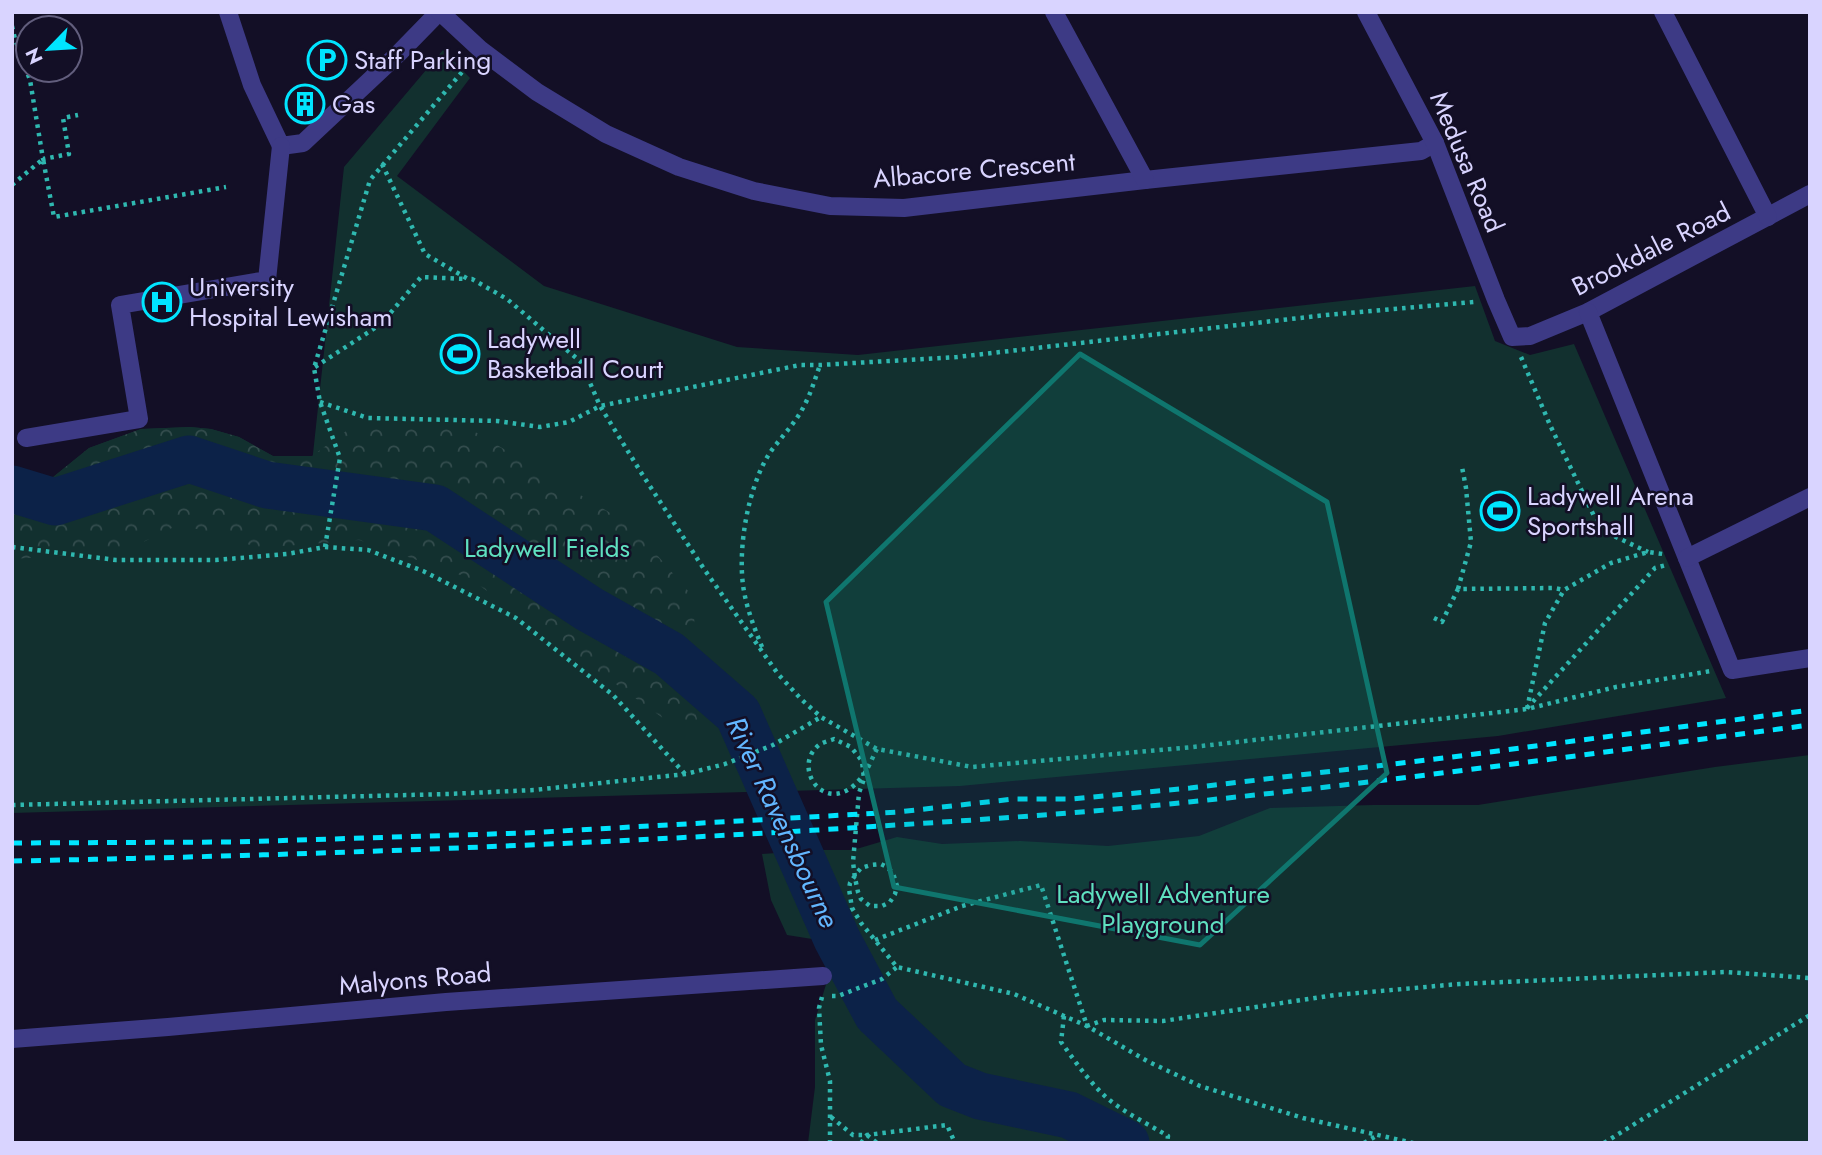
<svg xmlns="http://www.w3.org/2000/svg" width="1822" height="1155" font-family="Jost,sans-serif">
	<style>
		.green { fill: #12302f }
		.forest { fill: url(#forest-crowns) }
		.lines { fill: none; stroke-linecap: round; stroke-linejoin: round }
		.river { stroke: #0c2248; stroke-width: 47 }
		.path { stroke: #2fb8b0; stroke-width: 4.5; stroke-dasharray: 3.5 5; stroke-linecap: butt }
		.minor { stroke: #3d3a85; stroke-width: 18 }
		.rail { stroke: #00e5ff; stroke-width: 5; stroke-dasharray: 10 9; stroke-linecap: butt }
		.marked { fill: #0f766e; fill-opacity: 0.2; stroke: #0f766e; stroke-width: 5; stroke-linejoin: round }
		.labels { text-anchor: middle; stroke-width: 5; stroke-linejoin: round; paint-order: stroke }
		.poi-label { font-size: 26px; fill: #d9d4ff; stroke: #130f26; text-anchor: start }
		.street-label { font-size: 26px; fill: #d9d4ff; stroke: #130f26 }
		.park-label { font-size: 26px; fill: #5fe0c0; stroke: #130f26 }
		.water-label { font-size: 28px; font-style: italic; fill: #62b6ff; stroke: #130f26 }
	</style>
	<defs>
		<pattern id="forest-crowns" width="20" height="18" patternUnits="userSpaceOnUse" patternTransform="scale(1.75)"><rect width="20" height="18" fill="#12302f"/><path d="M2 6a3 3 0 1 1 6 0M12 15a3 3 0 1 1 6 0" fill="none" stroke="#344d4e"/></pattern>
	</defs>
	<rect width="100%" height="100%" fill="#130f26"/>
	<g class="green">
		<polygon points="443,50 470,78 397,176 544,286 737,347 858,355 1475,286 1495,341 1530,355 1574,344 1726,698 1498,736 960,786 12,813 12,489 26,499 89,448 141,429 190,427 211,429 239,437 273,456 312,463 344,167"/>
		<polygon points="1810,755 1810,1143 808,1143 815,1087 815,1020 828,978 831,942 787,935 771,900 762,854 821,850 853,850 897,837 942,844 1020,841 1108,846 1199,836 1270,808 1373,805 1478,805 1715,767"/>
	</g>
	<polygon class="forest" points="353,426 467,427 632,526 695,599 692,696 703,747 469,578 359,540 260,548 180,524 123,552 12,559 12,489 26,499 89,448 141,429 190,427 211,429 239,437 273,456 312,456"/>
	<g class="lines">
		<polyline class="river" points="12,489 55,502 189,459 267,485 435,508 589,609 669,654 738,714 837,939 877,1014 952,1085 980,1096 1069,1115 1126,1143"/>
		<g class="path">
			<polyline points="12,26 15,39 30,80 43,159 69,154 63,118 78,115"/>
			<polyline points="382,164 425,254 468,279 472,279 507,299 581,362 600,406 642,474 704,569 778,674 802,700 821,717 877,749 972,767 1193,747 1527,709 1616,687 1711,671"/>
			<polyline points="12,185 43,159 54,217 226,187"/>
			<polyline points="1521,357 1550,425 1594,516 1616,537 1648,552"/>
			<polyline points="315,367 381,324 421,277 467,279"/>
			<polyline points="320,402 368,418 497,421 540,427 569,422 600,406 800,365 820,365 957,357 1326,315 1474,302"/>
			<polyline points="12,547 116,560 216,560 287,554 325,547 368,550 423,571 516,618 613,695 685,774"/>
			<polyline points="325,547 340,458 320,402 314,368 370,180 468,65"/>
			<polyline points="1458,589 1471,542 1466,488 1462,467"/>
			<polyline points="1434,618 1442,622 1458,589 1554,588 1564,590"/>
			<path d="M762,647C754,627 746,607 743,585C738,546 748,488 769,454C780,438 795,424 804,406C811,393 815,379 820,365"/>
			<polyline points="1527,708 1655,568 1666,565"/>
			<polyline points="1527,709 1545,623 1564,590 1611,563 1648,552 1663,554"/>
			<path d="M877,749C872,758 868,770 861,778C827,820 790,768 819,745C823,742 829,741 834,739L851,747L862,761L864,779L859,793L853,862L855,878L858,892L861,899L870,906H882L890,902L895,894L897,886L893,873L887,867L881,864L871,865L861,868L856,874L850,883L849,889L852,908L861,923L897,967L1014,994L1087,1026L1147,1061L1200,1086L1303,1118L1413,1143"/>
			<polyline points="12,805 449,794 534,790 686,774 725,764 773,745 821,717"/>
			<polyline points="875,940 962,906 1041,885 1087,1026 1104,1020 1163,1021 1335,995 1459,984 1726,972 1810,978"/>
			<polyline points="832,996 838,996 882,979 897,967"/>
			<polyline points="822,997 819,1008 821,1045 830,1081 830,1143"/>
			<path d="M1064,1016L1061,1042C1075,1061 1089,1082 1107,1098C1125,1113 1148,1124 1168,1136L1167,1143"/>
			<polyline points="831,1117 853,1135 867,1135 877,1143"/>
			<polyline points="861,1143 867,1135 947,1125 955,1143"/>
			<polyline points="1364,1143 1378,1135"/>
			<polyline points="1604,1143 1810,1015"/>
		</g>
		<g class="minor">
			<polyline points="228,12 252,85 281,146 303,143 399,53 439,12"/>
			<polyline points="440,12 481,50 537,92 606,134 679,167 754,191 830,206 904,208 1145,180 1421,151 1435,143"/>
			<polyline points="1054,12 1145,180"/>
			<polyline points="1366,12 1435,143 1496,300 1512,337 1530,336 1588,312 1810,194"/>
			<polyline points="1663,12 1768,217"/>
			<polyline points="1588,312 1732,670 1810,658"/>
			<polyline points="26,438 139,419 120,305 267,280 281,146"/>
			<polyline points="1687,558 1810,497"/>
			<polyline points="12,1039 168,1027 446,1002 823,976"/>
		</g>
		<g class="rail">
			<polyline points="12,843 234,842 525,833 898,812 1014,799 1071,799 1190,788 1452,757 1810,710"/>
			<path d="M12,861C281,856 550,846 818,830C942,822 1066,815 1189,802C1396,781 1603,752 1810,725"/>
		</g>
	</g>
	<path class="marked" d="M1080,354L1327,502L1387,773L1200,945L894,887L826,602Z"/>
	<defs>
		<symbol id="parking-ring" viewBox="-11 -11 22 22"><circle r="9.5" fill="#130f26" stroke="#00e5ff" stroke-width="1.5"/><path d="M-3.5-5.5H1a3.5 3.5 0 0 1 0 7H-1V5.5H-3.5ZM-1-3.4V-.6H.8a1.4 1.4 0 0 0 0-2.8Z" fill="#00e5ff"/></symbol>
		<symbol id="building-ring" viewBox="-11 -11 22 22"><circle r="9.5" fill="#130f26" stroke="#00e5ff" stroke-width="1.5"/><path d="M-4-6H4V6H1V3H-1V6H-4ZM-2.5-4.3h1.7v1.8h-1.7ZM.8-4.3h1.7v1.8H.8ZM-2.5-1h1.7V.8h-1.7ZM.8-1h1.7V.8H.8Z" fill="#00e5ff"/></symbol>
		<symbol id="hospital-ring" viewBox="-11 -11 22 22"><circle r="9.5" fill="#130f26" stroke="#00e5ff" stroke-width="1.5"/><path d="M-5-5h3v3.5h4V-5h3V5h-3V1.5h-4V5h-3Z" fill="#00e5ff"/></symbol>
		<symbol id="stadium-ring" viewBox="-11 -11 22 22"><circle r="9.5" fill="#130f26" stroke="#00e5ff" stroke-width="1.5"/><path d="M0-5a6.5 5 0 1 0 0 10a6.5 5 0 1 0 0-10ZM-3.5-1.8h7v3.6h-7Z" fill="#00e5ff"/></symbol>
	</defs>
	<g fill-rule="evenodd">
		<use href="#parking-ring" x="305" y="38" width="44" height="44"/>
		<use href="#building-ring" x="283" y="82" width="44" height="44"/>
		<use href="#hospital-ring" x="140" y="280" width="44" height="44"/>
		<use href="#stadium-ring" x="438" y="332" width="44" height="44"/>
		<use href="#stadium-ring" x="1478" y="489" width="44" height="44"/>
	</g>
	<g class="labels">
		<g class="poi-label">
			<text x="354" y="69">Staff Parking</text>
			<text x="332" y="113">Gas</text>
			<text x="189" y="296">University<tspan x="189" dy="30">Hospital Lewisham</tspan></text>
			<text x="487" y="348">Ladywell<tspan x="487" dy="30">Basketball Court</tspan></text>
			<text x="1527" y="505">Ladywell Arena<tspan x="1527" dy="30">Sportshall</tspan></text>
		</g>
		<g class="street-label">
			<text transform="translate(1467 162) rotate(67)" y="9">Medusa Road</text>
			<text transform="translate(974 170) rotate(-5)" y="9">Albacore Crescent</text>
			<text transform="translate(1651 249) rotate(-27)" y="9">Brookdale Road</text>
			<text transform="translate(415 979) rotate(-5)" y="9">Malyons Road</text>
		</g>
		<g class="park-label">
			<text x="547" y="557">Ladywell Fields</text>
			<text x="1163" y="903">Ladywell Adventure<tspan x="1163" dy="30">Playground</tspan></text>
		</g>
		<g class="water-label">
			<text transform="translate(783 822) rotate(65)" y="10">River Ravensbourne</text>
		</g>
	</g>
	<rect width="1822" height="1155" fill="none" stroke="#d9d4ff" stroke-width="28"/>
	<g transform="translate(49 49) rotate(245)"><circle r="33" fill="#130f26" stroke="#625e7d" stroke-width="2"/>
	<path d="M0-5L12 26L0 18L-12 26Z" fill="#00e5ff"/>
	<text y="-10" font-size="19" font-weight="bold" text-anchor="middle" fill="#d9d4ff">N</text>
	</g>
</svg>
